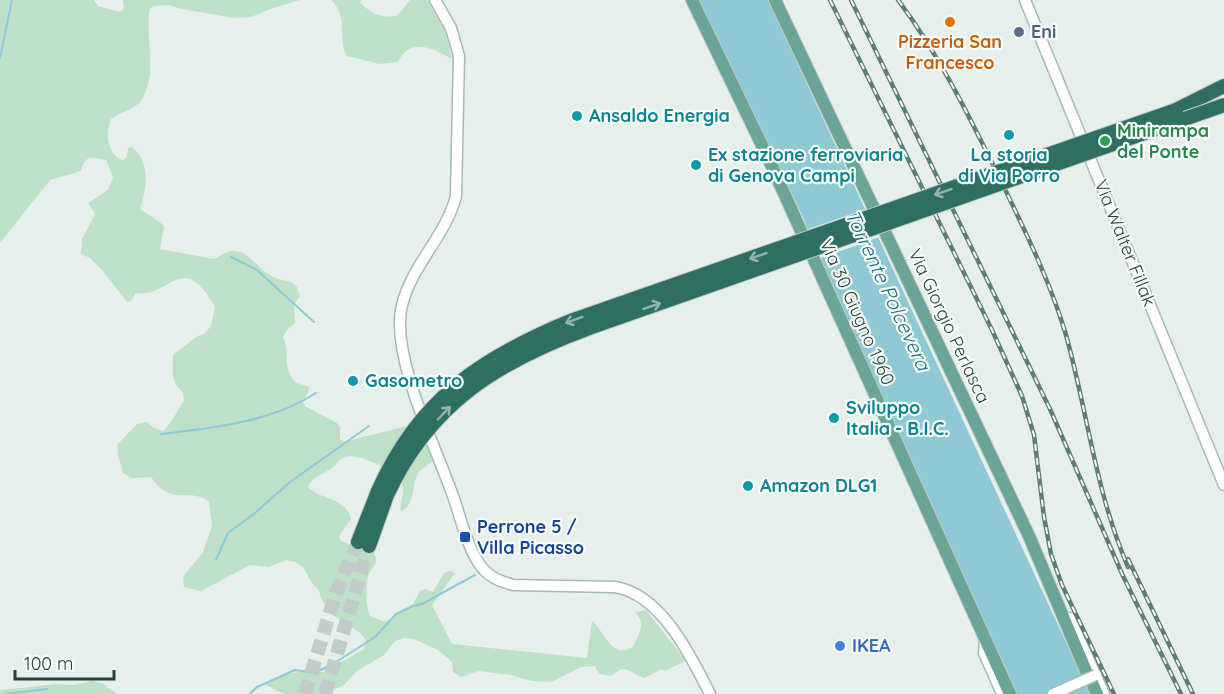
<svg xmlns="http://www.w3.org/2000/svg" width="1224" height="694" font-family="Quicksand,sans-serif">
	<style>
		.green { fill: #bfe0c8 }
		.water { fill: #8ec9d4 }
		.pier { fill: #e6efeb }
		.lines { fill: none; stroke-linecap: round; stroke-linejoin: round }
		.stream { stroke: #8ec9d4; stroke-width: 2 }
		.highway-tunnel { stroke: #bfccc8; stroke-width: 14; stroke-dasharray: 14 7; stroke-linecap: butt }
		.secondary-casing { stroke: #a4bbb3; stroke-width: 13 }
		.primary-casing { stroke: #c2cac8; stroke-width: 14 }
		.highway-casing { stroke: #c2cac8; stroke-width: 16 }
		.secondary { stroke: #fff; stroke-width: 10 }
		.primary { stroke: #6aa596; stroke-width: 12 }
		.highway { stroke: #2f6f62; stroke-width: 14 }
		.rail-casing { stroke: #5f7d75; stroke-width: 4.5 }
		.rail { stroke: #f7fbf9; stroke-width: 2; stroke-dasharray: 7; stroke-linecap: butt }
		.secondary-bridge-casing { stroke: #a4bbb3; stroke-width: 13; stroke-linecap: butt }
		.highway-bridge-casing { stroke: #c2cac8; stroke-width: 16; stroke-linecap: butt }
		.secondary-bridge { stroke: #fff; stroke-width: 10 }
		.highway-bridge { stroke: #2f6f62; stroke-width: 14 }
		.oneway { stroke: #93b5ae }
		.food-dot { fill: #e8710a; stroke: #f7fbf9; stroke-width: 2 }
		.service-dot { fill: #5c6f8a; stroke: #f7fbf9; stroke-width: 2 }
		.culture-dot { fill: #0f9aa8; stroke: #f7fbf9; stroke-width: 2 }
		.leisure-dot { fill: #2e9e5b; stroke: #f7fbf9; stroke-width: 2 }
		.transit-dot { fill: #1a4fb4; stroke: #f7fbf9; stroke-width: 2 }
		.shop-dot { fill: #3f7fe0; stroke: #f7fbf9; stroke-width: 2 }
		.labels { text-anchor: middle; stroke-width: 4.5; stroke-linejoin: round; paint-order: stroke }
		.service-label { font-size: 18px; font-weight: bold; fill: #4e5e75; stroke: #f7fbf9; text-anchor: start }
		.food-label { font-size: 18px; font-weight: bold; fill: #c56008; stroke: #f7fbf9 }
		.culture-label { font-size: 18px; font-weight: bold; fill: #0d838f; stroke: #f7fbf9; text-anchor: start }
		.leisure-label { font-size: 18px; font-weight: bold; fill: #27864d; stroke: #f7fbf9; text-anchor: start }
		.street-label { font-size: 18px; fill: #24423a; stroke: #f7fbf9 }
		.transit-label { font-size: 18px; font-weight: bold; fill: #164399; stroke: #f7fbf9; text-anchor: start }
		.shop-label { font-size: 18px; font-weight: bold; fill: #366cbe; stroke: #f7fbf9; text-anchor: start }
		.water-label { font-size: 20px; font-style: italic; fill: #1c6f80; stroke: #f7fbf9 }
	</style>
	<rect width="100%" height="100%" fill="#e6efeb"/>
	<g class="green">
		<path d="M0,0H94L98,6L120,12L124,9L123,0H300L270,9L251,17L234,18L182,9L168,5L154,6L150,8C144,38 160,73 140,102C134,109 119,113 111,119C106,133 106,149 119,159L124,160L127,156L128,148L132,147C151,163 147,188 140,209L161,223L164,227L160,249L214,259C221,256 228,249 236,251C250,253 259,269 271,276C278,281 291,279 297,287C297,288 300,296 300,296L294,304L295,323L288,329L283,337C291,354 281,364 295,382L309,387L308,392L303,402L305,406L337,423L340,427V439L344,442L419,423L433,461C428,465 422,468 418,473C411,487 416,503 401,512C398,501 408,491 400,481C393,470 354,450 343,458C337,461 335,467 329,470C321,475 311,478 308,487C320,500 346,497 351,519L339,536L341,541L375,555C379,565 370,568 368,577C366,592 365,602 370,616L385,622L413,604L420,591L425,589L433,592L444,573L449,571L455,573L432,605L452,644L587,658L592,621C605,632 612,660 633,647C639,632 647,625 635,612L646,610L686,661L664,671L662,669L644,678C630,673 625,662 612,676L599,674L595,666L581,667L551,682L532,681L511,675L479,671L461,677L453,672L452,662L438,650L414,639L404,638L395,641L384,655L357,671L344,685L323,694H284L264,684L286,674L304,671L324,672L364,649L366,640L360,633L331,614L321,599L319,590L312,583L303,567L295,562L286,560L269,567L250,565L201,591L184,587L183,577L203,552L212,526L209,502C196,490 179,500 165,491C159,488 155,482 151,477L131,478L123,473L118,455L117,445L137,424L147,422L154,428L163,431C171,423 178,411 184,400L183,392C170,383 173,369 173,355L196,337L205,333L211,326L215,306C180,249 173,297 136,293L131,301L127,302L102,270L90,258L81,254L82,239L95,214L88,203L108,190L113,177L106,160C92,158 85,154 81,171L50,180L0,243Z"/>
		<path d="M331,0H362L360,2C371,14 381,18 397,16L410,0H427L445,30L452,59C432,48 410,37 398,62L379,64L347,56C337,41 349,16 331,0Z"/>
		<polygon points="92,681 102,683 117,694 0,694 0,690 3,690 56,684 73,685"/>
	</g>
	<polygon class="water" points="698,0 768,0 1090,694 1016,694 875,385 802,215"/>
	<polygon class="pier" points="869,208 883,236 818,259 805,230"/>
	<g class="lines">
		<g class="stream">
			<polyline points="0,58 12,0"/>
			<polyline points="231,257 257,270 314,322"/>
			<path d="M161,434C213,428 272,422 316,393"/>
			<polyline points="216,560 228,533 255,513 290,482 369,426"/>
			<polyline points="5,694 47,689"/>
			<polyline points="250,694 257,687 295,670 315,673 336,662 375,637 396,614 413,606 422,604 475,575"/>
		</g>
		<g class="highway-tunnel">
			<polyline points="305,694 336,593 358,542"/>
			<polyline points="325,694 369,546"/>
		</g>
		<defs>
			<g id="secondary">
				<path d="M435,0L451,28L459,56L456,196C446,237 409,267 401,310C393,359 433,441 450,488C460,512 467,553 485,571C493,579 503,582 513,585L615,587C661,594 691,656 710,694"/>
				<polyline points="1025,0 1224,485"/>
				<polyline points="1070,618 1104,694"/>
				<polyline points="985,640 984,653 1002,694"/>
			</g>
			<g id="primary">
				<polyline points="692,0 769,160 1010,694"/>
				<polyline points="775,0 1029,536 1086,671"/>
				<polyline points="1093,685 1097,694"/>
			</g>
			<g id="highway">
				<polyline points="1176,110 1224,86"/>
				<polyline points="358,542 378,491"/>
				<polyline points="369,546 387,495"/>
			</g>
		</defs>
		<use href="#secondary" class="secondary-casing"/>
		<use href="#primary" class="primary-casing"/>
		<use href="#highway" class="highway-casing"/>
		<use href="#secondary" class="secondary"/>
		<use href="#primary" class="primary"/>
		<use href="#highway" class="highway"/>
		<defs>
			<g id="rail">
				<polyline points="830,0 992,330 1022,396 1034,435 1044,517 1051,554 1062,585 1114,694"/>
				<polyline points="851,0 1050,409 1123,576 1181,694"/>
				<path d="M898,0C940,56 970,118 1001,181C1025,231 1050,281 1066,335C1088,414 1095,490 1128,567"/>
				<polyline points="1128,559 1193,694"/>
			</g>
		</defs>
		<use href="#rail" class="rail-casing"/>
		<use href="#rail" class="rail"/>
		<defs>
			<polyline id="secondary-bridge" points="1053,694 1096,675"/>
			<g id="highway-bridge">
				<path d="M378,491C419,399 482,357 573,320L1176,110"/>
				<path d="M387,495C430,402 499,361 592,327L1224,105"/>
			</g>
		</defs>
		<use href="#secondary-bridge" class="secondary-bridge-casing"/>
		<use href="#highway-bridge" class="highway-bridge-casing"/>
		<use href="#secondary-bridge" class="secondary-bridge"/>
		<use href="#highway-bridge" class="highway-bridge"/>
	</g>
	<defs><path id="oneway-shaft" d="M-6 0H5M1.5-3L5.5 0L1.5 3" fill="none" stroke-width="1.6" stroke-linecap="round" stroke-linejoin="round" transform="scale(1.5)"/></defs>
	<g class="oneway">
		<use href="#oneway-shaft" transform="translate(943 192) rotate(161)"/>
		<use href="#oneway-shaft" transform="translate(758 256) rotate(161)"/>
		<use href="#oneway-shaft" transform="translate(652 306) rotate(-19)"/>
		<use href="#oneway-shaft" transform="translate(574 320) rotate(160)"/>
		<use href="#oneway-shaft" transform="translate(444 413) rotate(-46)"/>
	</g>
	<circle class="food-dot" cx="950" cy="22" r="6"/>
	<circle class="service-dot" cx="1019" cy="32" r="6"/>
	<g class="culture-dot">
		<circle cx="577" cy="116" r="6"/>
		<circle cx="1009" cy="135" r="6"/>
		<circle cx="696" cy="165" r="6"/>
		<circle cx="353" cy="381" r="6"/>
		<circle cx="834" cy="418" r="6"/>
		<circle cx="748" cy="486" r="6"/>
	</g>
	<circle class="leisure-dot" cx="1105" cy="141" r="6"/>
	<rect class="transit-dot" x="459" y="531" width="12" height="12" rx="3"/>
	<circle class="shop-dot" cx="840" cy="646" r="6"/>
	<g class="labels">
		<g class="service-label">
			<text x="1031" y="38">Eni</text>
		</g>
		<g class="food-label">
			<text x="950" y="48">Pizzeria San<tspan x="950" dy="21">Francesco</tspan></text>
		</g>
		<g class="culture-label">
			<text x="589" y="122">Ansaldo Energia</text>
			<text x="708" y="161">Ex stazione ferroviaria<tspan x="708" dy="21">di Genova Campi</tspan></text>
			<text x="1009" y="161" text-anchor="middle">La storia<tspan x="1009" dy="21">di Via Porro</tspan></text>
			<text x="365" y="387">Gasometro</text>
			<text x="846" y="414">Sviluppo<tspan x="846" dy="21">Italia - B.I.C.</tspan></text>
			<text x="760" y="492">Amazon DLG1</text>
		</g>
		<g class="leisure-label">
			<text x="1117" y="137">Minirampa<tspan x="1117" dy="21">del Ponte</tspan></text>
		</g>
		<g class="street-label">
			<text transform="translate(1125 243) rotate(68)" y="6">Via Walter Fillak</text>
			<text transform="translate(857 312) rotate(66)" y="6">Via 30 Giugno 1960</text>
			<text transform="translate(949 326) rotate(65)" y="6">Via Giorgio Perlasca</text>
		</g>
		<g class="transit-label">
			<text x="477" y="533">Perrone 5 /<tspan x="477" dy="21">Villa Picasso</tspan></text>
		</g>
		<g class="shop-label">
			<text x="852" y="652">IKEA</text>
		</g>
		<g class="water-label">
			<text transform="translate(888 290) rotate(65)" y="7">Torrente Polcevera</text>
		</g>
	</g>
	<path d="M15 670v9h99v-9" fill="none" stroke="#24423a" stroke-width="3"/>
	<text x="24" y="670" font-size="18" fill="#24423a" stroke="#f7fbf9" stroke-width="4.5" paint-order="stroke">100 m</text>
</svg>
